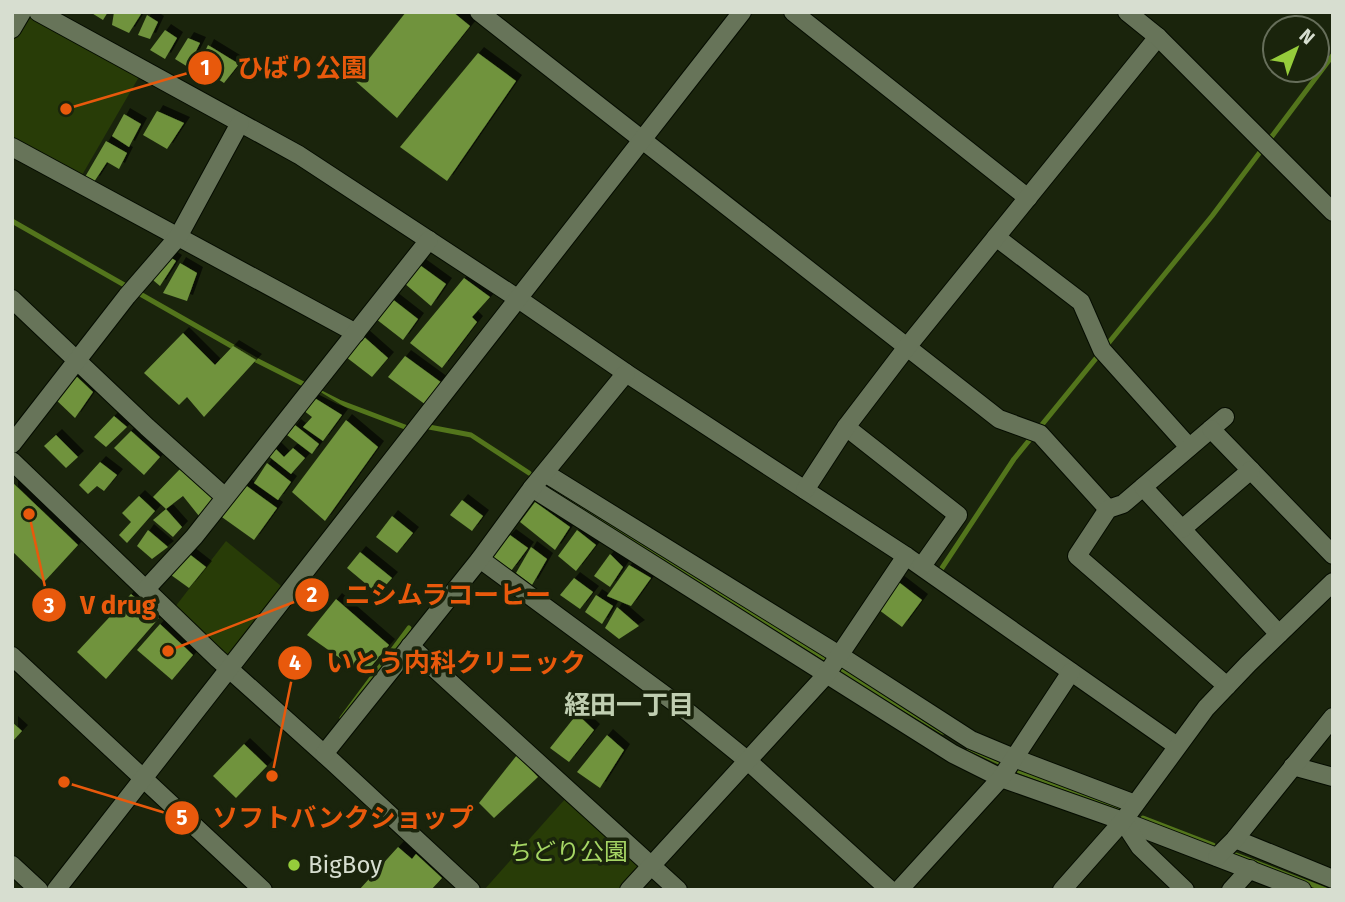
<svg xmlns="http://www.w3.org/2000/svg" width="1345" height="902" font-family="'Fira Sans','Noto Sans JP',sans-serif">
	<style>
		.green { fill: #283c07 }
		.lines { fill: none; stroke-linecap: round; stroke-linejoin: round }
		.stream { stroke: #53751c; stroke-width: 5 }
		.building { fill: #6f933d; filter: url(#shadow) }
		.minor-casing { stroke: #050c00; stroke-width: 20 }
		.tertiary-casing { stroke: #050c00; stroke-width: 20 }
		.minor { stroke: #677459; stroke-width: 18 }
		.tertiary { stroke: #677459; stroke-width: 18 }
		.poi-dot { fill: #95cc3b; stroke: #1a240c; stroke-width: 2.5 }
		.labels { text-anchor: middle; stroke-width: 7; stroke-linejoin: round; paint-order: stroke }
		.park-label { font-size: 24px; fill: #a5d564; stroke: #1a240c }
		.poi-label { font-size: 24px; fill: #d7ded0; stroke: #1a240c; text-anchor: start }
		.neighbourhood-label { font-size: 26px; font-weight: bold; fill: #c0ceb1; stroke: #1a240c }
		.leader { fill: none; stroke: #e8590c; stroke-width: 2.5 }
		.callout-dot { fill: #e8590c; stroke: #1a240c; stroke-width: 2.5 }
		.mark-label { font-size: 21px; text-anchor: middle; font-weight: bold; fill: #fff }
		.callout-label { font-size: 26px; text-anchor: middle; font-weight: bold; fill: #e8590c; stroke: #1a240c; stroke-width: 7; stroke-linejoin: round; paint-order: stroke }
	</style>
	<defs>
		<filter id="shadow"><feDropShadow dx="6" dy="-6" stdDeviation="0" flood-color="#0009"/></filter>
	</defs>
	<rect width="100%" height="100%" fill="#1a240c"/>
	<g class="green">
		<polygon points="22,12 38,12 143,70 78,182 12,147 12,29"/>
		<polygon points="226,541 286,590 232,659 175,607"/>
		<polygon points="566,798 644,870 626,890 484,890"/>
	</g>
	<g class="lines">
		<g class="stream">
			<polyline points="12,221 256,360 339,402 405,427"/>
			<polyline points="429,427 471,435 529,473"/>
			<polyline points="545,484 826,659"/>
			<polyline points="940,571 1014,459 1212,216 1333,55"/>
			<polyline points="839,669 943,732"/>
			<polyline points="342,718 409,628"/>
			<polyline points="969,748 1001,763"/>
			<polyline points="1019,771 1120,808"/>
			<polyline points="1143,818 1213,845"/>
			<polyline points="1236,855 1326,890"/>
		</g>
	</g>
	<g class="building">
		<polygon points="90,12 108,12 103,20"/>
		<polygon points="114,12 139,12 141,14 129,33 112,25"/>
		<polygon points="406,12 453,12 470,26 397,118 353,79"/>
		<polygon points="147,15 158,22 150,39 138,35"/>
		<polygon points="165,30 177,38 165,59 150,50"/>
		<polygon points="188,38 200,43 188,67 175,59"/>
		<polygon points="208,45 239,64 224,83 198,66"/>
		<polygon points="478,53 516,81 447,181 400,147"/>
		<polygon points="157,111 184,123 167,149 143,135"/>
		<polygon points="124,114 141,124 129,147 112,136"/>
		<polygon points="106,141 127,153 119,169 107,162 94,182 85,177"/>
		<polygon points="161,251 176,261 160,286 147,275"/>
		<polygon points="180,263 197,273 187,301 163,293"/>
		<polygon points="417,263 446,284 431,306 404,283"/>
		<polygon points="464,278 490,297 472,317 477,322 442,368 410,343"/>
		<polygon points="391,298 418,319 403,340 376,319"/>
		<polygon points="183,333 215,365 233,346 256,360 204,417 187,397 179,405 144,373"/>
		<polygon points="362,335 388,358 372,377 346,357"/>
		<polygon points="405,356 442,383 426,405 388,377"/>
		<polygon points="74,374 93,392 75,418 53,397"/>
		<polygon points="313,397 342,415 323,441 303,427 312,417 303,410"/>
		<polygon points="114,416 127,427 106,447 94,437"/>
		<polygon points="346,420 378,447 325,521 292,492"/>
		<polygon points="295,425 319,444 312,454 287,435"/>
		<polygon points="131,431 160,457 144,475 114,448"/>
		<polygon points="56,435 78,457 66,468 44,446"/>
		<polygon points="274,447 284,457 293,448 305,458 291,474 267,455"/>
		<polygon points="100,462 117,475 104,491 97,486 88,494 79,485"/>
		<polygon points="267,463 291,482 278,500 254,483"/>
		<polygon points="181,468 216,497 199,516 183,496 166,509 153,497"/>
		<polygon points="12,482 78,545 44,582 12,551"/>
		<polygon points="244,484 277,508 254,540 219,515"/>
		<polygon points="139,496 155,511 127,543 119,535 131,522 122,513"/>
		<polygon points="462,500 483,516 472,531 450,515"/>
		<polygon points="535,502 570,527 555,550 520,522"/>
		<polygon points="166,509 182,527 173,537 153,520"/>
		<polygon points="392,516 413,533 397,553 376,537"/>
		<polygon points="148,530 168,547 152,559 137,546"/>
		<polygon points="577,530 596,545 576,571 558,556"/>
		<polygon points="510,535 528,548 511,571 489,557"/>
		<polygon points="531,547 547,559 532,585 516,573"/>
		<polygon points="360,552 392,578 378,594 347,568"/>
		<polygon points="188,553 206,567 189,588 171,575"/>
		<polygon points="610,554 623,567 610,587 594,576"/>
		<polygon points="629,565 651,578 631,606 607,596"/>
		<polygon points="574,578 593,592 580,609 560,595"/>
		<polygon points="896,580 922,600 902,627 875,607"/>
		<polygon points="131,594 159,618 106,679 77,652"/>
		<polygon points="596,595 613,606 602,624 585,612"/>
		<polygon points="336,599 389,645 364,675 307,635"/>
		<polygon points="617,607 639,626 619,639 605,628"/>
		<polygon points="160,624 193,655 172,680 137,650"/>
		<polygon points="577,714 594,730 569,762 550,748"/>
		<polygon points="12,722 22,731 12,742"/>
		<polygon points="607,735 624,750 600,788 577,772"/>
		<polygon points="244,744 267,766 236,798 213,776"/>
		<polygon points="517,755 538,777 494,818 479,803"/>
		<polygon points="398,847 412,859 416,854 442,878 431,890 359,890"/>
	</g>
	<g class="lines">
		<defs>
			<g id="minor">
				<polyline points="38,12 299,155 517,298 626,373 906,556 1177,746"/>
				<polyline points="479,12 999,419 1040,434 1108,509"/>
				<polyline points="793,12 1028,198"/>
				<polyline points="12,29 22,12"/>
				<polyline points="12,147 356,333"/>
				<polyline points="996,237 1081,302 1102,350 1189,447"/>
				<polyline points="12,299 147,427 225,497"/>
				<polyline points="1225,417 1123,504 1108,509 1077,556 1227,686"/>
				<polyline points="846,427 958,515 922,566"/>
				<polyline points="1211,429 1333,555"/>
				<polyline points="12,444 127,296 178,237 240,123"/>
				<polyline points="12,461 217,658 334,763 471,890"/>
				<polyline points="545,473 839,655 971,740 1014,758 1135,804"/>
				<polyline points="1143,487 1279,634"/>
				<polyline points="532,488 953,754 1001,778 1123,821 1302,890"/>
				<polyline points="805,490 846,427 907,347 1158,37"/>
				<polyline points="1182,529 1251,470"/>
				<polyline points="480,559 689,713 748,761 890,890"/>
				<polyline points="146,589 194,537 429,240"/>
				<polyline points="410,646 678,890"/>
				<polyline points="324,754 480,559 532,488 626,373"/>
				<polyline points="1293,766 1333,777"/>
				<polyline points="1123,821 1140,847 1185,890"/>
				<polyline points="1235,839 1333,879"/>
				<polyline points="1217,857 1235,839 1333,717"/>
				<polyline points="12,865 39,890"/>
				<polyline points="629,890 826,675 906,556"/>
				<polyline points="899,890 1001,778 1071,672"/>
				<polyline points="1062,890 1123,821 1206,708 1248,664 1333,582"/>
				<polyline points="1231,890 1250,869"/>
			</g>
			<g id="tertiary">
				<polyline points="1127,12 1158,37 1333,212"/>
				<polyline points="12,656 263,890"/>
				<polyline points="56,890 742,12"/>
			</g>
		</defs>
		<use href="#minor" class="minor-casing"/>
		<use href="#tertiary" class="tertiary-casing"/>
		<use href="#minor" class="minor"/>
		<use href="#tertiary" class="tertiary"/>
	</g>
	<circle class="poi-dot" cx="294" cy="865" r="7"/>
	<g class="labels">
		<g class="park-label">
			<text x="568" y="860">ちどり公園</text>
		</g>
		<g class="poi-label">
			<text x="308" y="873">BigBoy</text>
		</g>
		<g class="neighbourhood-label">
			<text x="629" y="714">経田一丁目</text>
		</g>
	</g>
	<path class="leader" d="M66 109L205 68M168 651L312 595M29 514L49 605M272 776L295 663M64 782L182 818"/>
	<g class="callout-dot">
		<circle cx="66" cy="109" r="7"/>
		<circle cx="168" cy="651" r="7"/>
		<circle cx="29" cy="514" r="7"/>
		<circle cx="272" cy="776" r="7"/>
		<circle cx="64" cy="782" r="7"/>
		<circle cx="205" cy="68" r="18"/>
		<circle cx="312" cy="595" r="18"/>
		<circle cx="49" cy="605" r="18"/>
		<circle cx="295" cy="663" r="18"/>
		<circle cx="182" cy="818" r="18"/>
	</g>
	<g class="mark-label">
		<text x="205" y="75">1</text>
		<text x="312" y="602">2</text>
		<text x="49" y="613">3</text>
		<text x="295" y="670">4</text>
		<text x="182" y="825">5</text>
	</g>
	<g class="callout-label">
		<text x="302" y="77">ひばり公園</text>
		<text x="448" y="604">ニシムラコーヒー</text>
		<text x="118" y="614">V drug</text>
		<text x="456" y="672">いとう内科クリニック</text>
		<text x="343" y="827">ソフトバンクショップ</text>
	</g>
	<rect width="1345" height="902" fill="none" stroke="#d7ded0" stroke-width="28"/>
	<g transform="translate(1296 49) rotate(42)"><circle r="33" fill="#1a240c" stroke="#666e5a" stroke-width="2"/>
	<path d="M0-5L12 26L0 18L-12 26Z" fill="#95cc3b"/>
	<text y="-10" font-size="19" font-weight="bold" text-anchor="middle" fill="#d7ded0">N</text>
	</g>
</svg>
